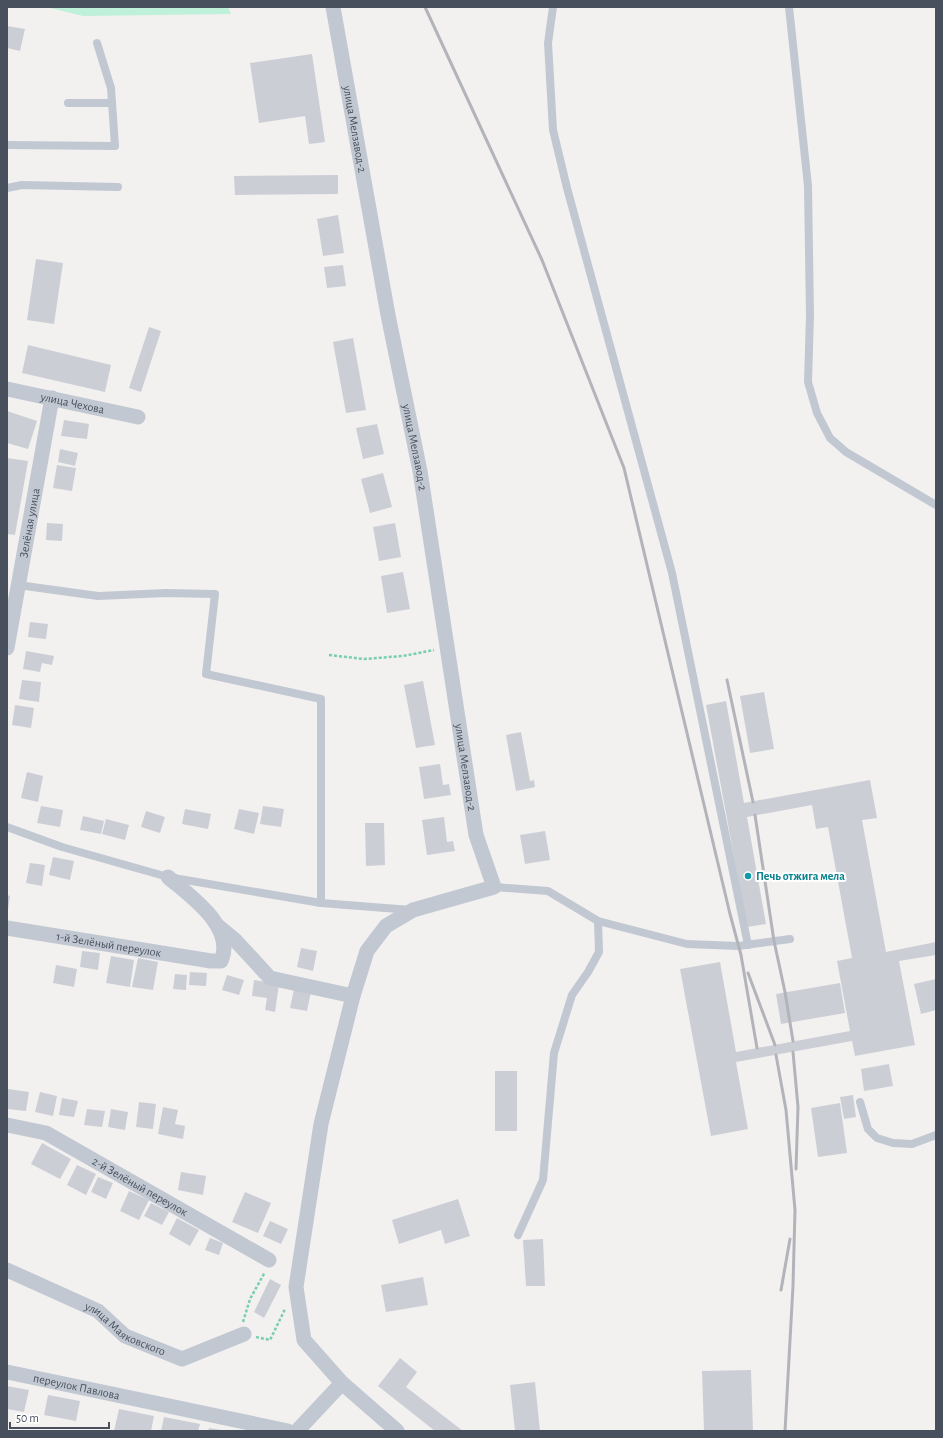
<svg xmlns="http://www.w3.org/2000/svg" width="943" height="1438" font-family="'Alegreya Sans',sans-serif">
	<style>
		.green { fill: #bff0d9 }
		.building { fill: #ccced6 }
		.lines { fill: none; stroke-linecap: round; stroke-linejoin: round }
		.path { stroke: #77ceb0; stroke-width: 2.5; stroke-dasharray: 3 2; stroke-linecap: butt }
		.service { stroke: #c1c8d2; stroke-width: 8 }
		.minor { stroke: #c1c8d2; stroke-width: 15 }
		.rail { stroke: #b2b4ba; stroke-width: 3 }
		.culture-dot { fill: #0f9aa8; stroke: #fff; stroke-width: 1.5 }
		.labels { text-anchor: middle; stroke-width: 4; stroke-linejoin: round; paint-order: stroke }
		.street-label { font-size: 12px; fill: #48505e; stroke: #fff }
		.culture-label { font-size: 12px; font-weight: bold; fill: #0d838f; stroke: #fff; text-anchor: start }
	</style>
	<rect width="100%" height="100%" fill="#f3f0f0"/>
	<polygon class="green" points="46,7 228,7 231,14 83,16"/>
	<g class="building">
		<polygon points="7,26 25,29 20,51 7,48"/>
		<polygon points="312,54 325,142 309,144 305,116 259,123 250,63"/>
		<polygon points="338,175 338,194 235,195 234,176"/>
		<polygon points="338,215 344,253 323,256 317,219"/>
		<polygon points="36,259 63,263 54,324 27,320"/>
		<polygon points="343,265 346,286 327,288 324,267"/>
		<polygon points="149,327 161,331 141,392 129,388"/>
		<polygon points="353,338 366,410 346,413 333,342"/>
		<polygon points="28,345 111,365 105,392 22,373"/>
		<polygon points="7,411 37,421 28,449 7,443"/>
		<polygon points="64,420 89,424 87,439 61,436"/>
		<polygon points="377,424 384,454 363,459 356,428"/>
		<polygon points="60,449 78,453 75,466 58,462"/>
		<polygon points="7,458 28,461 15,535 7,534"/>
		<polygon points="57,465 76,468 72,491 53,488"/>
		<polygon points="383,473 392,507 370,513 361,479"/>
		<polygon points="47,523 63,524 62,541 46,540"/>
		<polygon points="395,523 401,557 379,561 373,527"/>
		<polygon points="403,572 410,609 387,613 381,576"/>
		<polygon points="30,622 48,624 46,639 28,637"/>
		<polygon points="26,651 54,656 52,665 42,663 40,672 23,669"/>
		<polygon points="22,680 41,682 39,702 19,699"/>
		<polygon points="423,681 435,745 416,748 404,685"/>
		<polygon points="764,692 774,749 750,753 740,696"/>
		<polygon points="726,701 744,803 870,780 877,818 862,820 886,952 936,942 936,955 899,961 915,1045 855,1056 852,1041 736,1062 748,1129 711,1136 680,969 720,962 736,1052 850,1031 837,961 852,958 828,827 816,829 812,805 747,817 766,924 747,927 706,705"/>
		<polygon points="15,705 34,708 31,728 12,725"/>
		<polygon points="521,732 530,781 534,780 535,787 516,791 506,735"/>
		<polygon points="440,764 443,785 449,784 451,795 424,799 419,767"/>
		<polygon points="27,772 43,776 38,802 21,798"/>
		<polygon points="41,806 63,810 60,827 37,823"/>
		<polygon points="263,806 284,809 281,827 260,824"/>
		<polygon points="185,809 211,814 208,829 182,824"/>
		<polygon points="239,809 259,813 254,834 234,829"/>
		<polygon points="146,811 165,817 160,833 141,827"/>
		<polygon points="83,816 104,821 101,834 80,830"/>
		<polygon points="444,817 447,842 453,841 455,851 427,855 422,820"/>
		<polygon points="106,819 129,825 125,840 102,834"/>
		<polygon points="365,823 384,823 385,865 366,866"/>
		<polygon points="545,831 550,860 525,864 520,835"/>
		<polygon points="53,857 74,861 70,880 49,875"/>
		<polygon points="30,863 45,865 42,886 26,883"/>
		<polygon points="7,895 10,896 8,910 7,910"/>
		<polygon points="301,948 317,951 313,971 297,967"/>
		<polygon points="82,951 100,953 98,970 80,967"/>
		<polygon points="111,956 134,960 130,987 106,983"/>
		<polygon points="138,958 158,962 153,990 132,987"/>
		<polygon points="56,965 77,969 74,987 53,983"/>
		<polygon points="190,972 207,973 206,986 189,985"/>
		<polygon points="175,974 187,975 186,990 173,989"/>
		<polygon points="227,975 244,980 239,995 222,990"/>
		<polygon points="936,979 936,1010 921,1014 914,984"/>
		<polygon points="254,980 279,984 275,1012 265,1010 267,998 252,996"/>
		<polygon points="840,983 845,1013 781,1024 776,994"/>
		<polygon points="294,989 311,992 307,1011 290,1008"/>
		<polygon points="889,1064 893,1086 864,1091 861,1069"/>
		<rect x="495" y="1071" width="22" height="60"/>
		<polygon points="8,1089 29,1092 26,1111 7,1109"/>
		<polygon points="40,1092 57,1096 53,1116 35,1112"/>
		<polygon points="853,1095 856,1117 844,1119 840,1097"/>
		<polygon points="62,1098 78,1101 74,1117 59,1115"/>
		<polygon points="139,1102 156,1104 153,1129 136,1127"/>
		<polygon points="840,1103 847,1153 818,1157 811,1108"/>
		<polygon points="163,1107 178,1110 175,1124 185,1126 183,1139 158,1134"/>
		<polygon points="87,1109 105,1111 102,1127 84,1125"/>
		<polygon points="111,1109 128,1112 125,1130 108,1127"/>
		<polygon points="42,1143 71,1159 60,1179 31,1164"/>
		<polygon points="77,1165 96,1174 86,1195 67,1185"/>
		<polygon points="181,1172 206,1176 203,1195 178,1190"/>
		<polygon points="98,1177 113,1183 106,1199 91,1192"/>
		<polygon points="129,1191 149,1200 139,1220 120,1211"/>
		<polygon points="245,1192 271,1203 258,1233 232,1222"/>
		<polygon points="458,1199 470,1236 445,1244 441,1230 399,1244 392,1220"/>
		<polygon points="151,1203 169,1212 162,1225 144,1216"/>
		<polygon points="177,1218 199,1230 190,1246 169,1234"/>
		<polygon points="270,1221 288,1229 281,1244 263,1236"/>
		<polygon points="210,1238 223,1243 219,1255 205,1250"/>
		<polygon points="543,1239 545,1286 526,1286 523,1240"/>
		<polygon points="423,1277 428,1305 386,1312 381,1285"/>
		<polygon points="270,1279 281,1285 264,1318 254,1312"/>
		<polygon points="400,1358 417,1372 406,1387 463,1431 435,1431 378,1386"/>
		<polygon points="751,1370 753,1431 704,1431 702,1371"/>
		<polygon points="535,1382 540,1431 515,1431 510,1385"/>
		<polygon points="7,1386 29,1390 24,1412 7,1409"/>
		<polygon points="48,1395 80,1401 76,1421 44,1415"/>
		<polygon points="119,1409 154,1416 151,1431 114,1431"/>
		<polygon points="164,1417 200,1424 198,1431 161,1431"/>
		<polygon points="209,1428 222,1430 222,1431 208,1431"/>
	</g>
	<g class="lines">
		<g class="path">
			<polyline points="329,655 364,659 403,656 434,650"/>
			<polyline points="243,1322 250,1299 265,1272"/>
			<polyline points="256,1337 270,1340 285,1309"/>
		</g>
		<g class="service">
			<polyline points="553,7 548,43 553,130 567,188 672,573 748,945"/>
			<polyline points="789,7 808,186 810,315 808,382 817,413 830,438 846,452 936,505"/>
			<polyline points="68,103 112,103"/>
			<polyline points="7,145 115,146 111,88 97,43"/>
			<polyline points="7,188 22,185 118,187"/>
			<polyline points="18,585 98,596 166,593 215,594 206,674 321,699 321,903"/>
			<polyline points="7,827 62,847 168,877 321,903 411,910"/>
			<polyline points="494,887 548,891 598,921 687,944 738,946 790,939"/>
			<polyline points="860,1102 868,1129 877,1138 893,1143 912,1144 936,1135"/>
			<polyline points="518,1235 543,1180 554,1053 572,995 588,972 599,952 598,921"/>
		</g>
		<g class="minor">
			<path id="s1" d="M333,7L388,315L420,471L476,835L494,887L413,910L386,926L367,951L353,996L321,1124L296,1287L304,1340L342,1383L397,1431"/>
			<path id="s2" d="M7,389L138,417"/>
			<path id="s3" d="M7,648L52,398"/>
			<polyline points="218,926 235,940 270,978 353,996"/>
			<path id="s4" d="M7,928L211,961H221C236,927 190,896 168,877"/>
			<path id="s5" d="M7,1125L46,1133L269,1260"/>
			<path id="s6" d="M7,1270L98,1311L125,1336L182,1359L244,1334"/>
			<path id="s7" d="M7,1372L288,1431"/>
			<polyline points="297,1431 342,1383"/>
		</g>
		<g class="rail">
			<polyline points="425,7 542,260 624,468 730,914 741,955 757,1048"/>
			<polyline points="727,680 753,802"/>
			<polyline points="755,815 774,941 785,992 793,1041"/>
			<polyline points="748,973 775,1045"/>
			<polyline points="793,1052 798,1107 796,1169"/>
			<polyline points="776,1055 786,1110 795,1210 793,1286 785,1431"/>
			<polyline points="781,1290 790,1239"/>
		</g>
	</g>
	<circle class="culture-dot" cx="748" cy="876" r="4"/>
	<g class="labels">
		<g class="street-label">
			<text dy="4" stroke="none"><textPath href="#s1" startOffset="124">улица Мелзавод-2</textPath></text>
			<text dy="4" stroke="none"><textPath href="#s2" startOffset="67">улица Чехова</textPath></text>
			<text dy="4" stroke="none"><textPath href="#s1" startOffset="448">улица Мелзавод-2</textPath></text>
			<text dy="4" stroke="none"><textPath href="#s3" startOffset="127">Зелёная улица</textPath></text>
			<text dy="4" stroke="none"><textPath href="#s1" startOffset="772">улица Мелзавод-2</textPath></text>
			<text dy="4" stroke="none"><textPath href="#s4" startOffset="103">1-й Зелёный переулок</textPath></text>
			<text dy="4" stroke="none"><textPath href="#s5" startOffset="148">2-й Зелёный переулок</textPath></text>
			<text dy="4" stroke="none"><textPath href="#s6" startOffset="133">улица Маяковского</textPath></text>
			<text dy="4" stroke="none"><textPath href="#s7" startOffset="71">переулок Павлова</textPath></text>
		</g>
		<g class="culture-label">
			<text x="756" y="880">Печь отжига мела</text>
		</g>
	</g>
	<rect width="943" height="1438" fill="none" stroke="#48505e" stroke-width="16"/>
	<path d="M10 1422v6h99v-6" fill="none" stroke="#48505e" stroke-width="2"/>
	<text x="16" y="1422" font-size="12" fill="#48505e" stroke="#ffffff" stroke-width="3" paint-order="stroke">50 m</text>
</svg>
